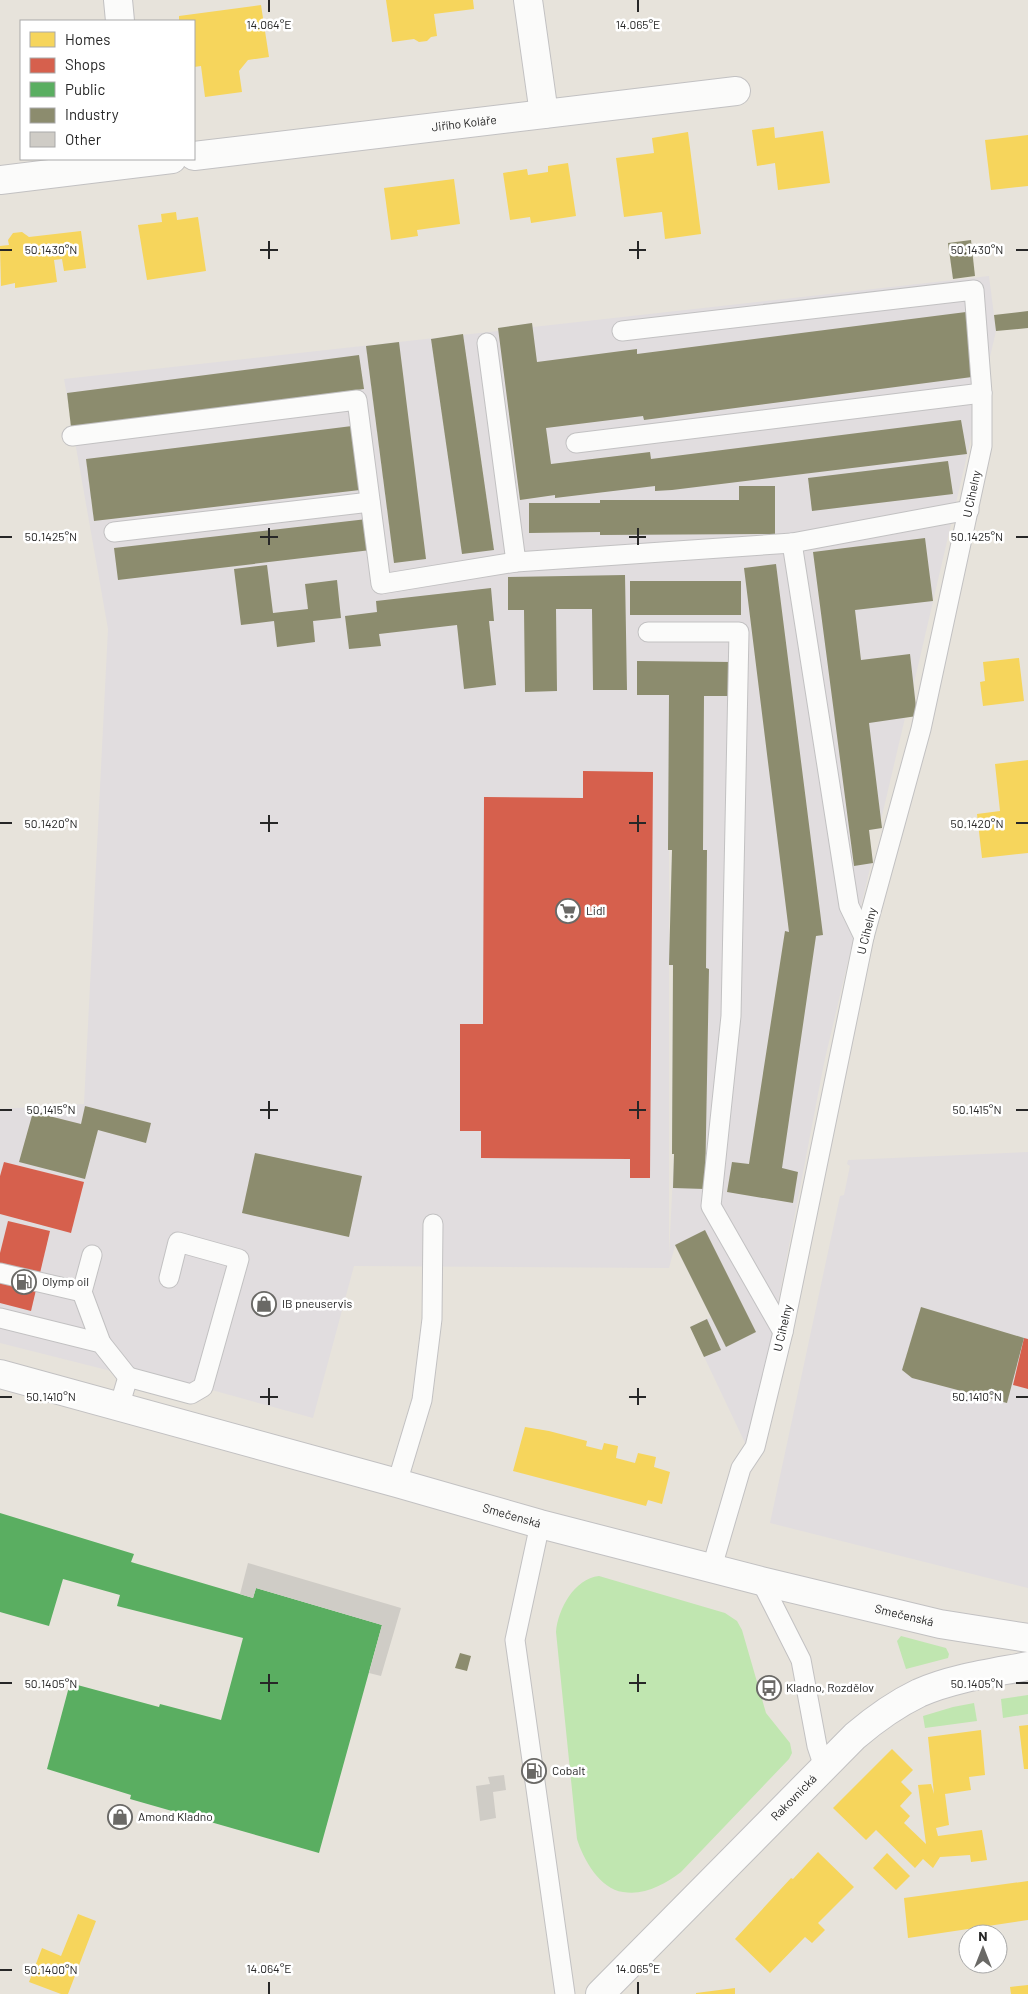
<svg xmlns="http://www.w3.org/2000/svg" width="1028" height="1994" font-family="Barlow,sans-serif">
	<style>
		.industrial { fill: #e1dddf; fill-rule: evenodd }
		.green { fill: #c0e6b0 }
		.homes { fill: #f6d55c }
		.shops { fill: #d6604d }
		.public { fill: #5aae61 }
		.industry { fill: #8c8c6e }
		.building { fill: #cfccc6 }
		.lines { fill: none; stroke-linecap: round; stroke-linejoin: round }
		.lane-casing { stroke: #c2c1c2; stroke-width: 21 }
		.street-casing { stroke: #c2c1c2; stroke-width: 30 }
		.secondary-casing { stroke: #c2c1c2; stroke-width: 30 }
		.lane { stroke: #fbfbfa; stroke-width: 19 }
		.street { stroke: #fbfbfa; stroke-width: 28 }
		.secondary { stroke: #fbfbfa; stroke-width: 28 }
		.ticks { fill: none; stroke: #272727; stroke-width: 2 }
		.labels { text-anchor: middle; stroke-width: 5; stroke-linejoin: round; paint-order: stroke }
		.street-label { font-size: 12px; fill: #272727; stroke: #fff }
		.poi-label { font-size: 12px; fill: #272727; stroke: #fff; text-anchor: start }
		.ticks-label { font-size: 12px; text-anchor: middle; fill: #272727; stroke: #fff; stroke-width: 5; stroke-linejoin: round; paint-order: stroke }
	</style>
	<rect width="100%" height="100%" fill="#e7e3db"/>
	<g class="industrial">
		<path d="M989,276L996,331L914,683L917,716L905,718L881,820L882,828L869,830L873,863L871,864L824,1063L772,1334L746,1445L690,1327L711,1317L675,1246L669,1268L354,1266L313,1418L165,1377L119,1373L0,1343V1109L84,1104L108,629L64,379L498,331V328L532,323L533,327ZM669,850H672L669,965L673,966L672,1154H674L669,1256Z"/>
		<polygon points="1028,1152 1028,1588 770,1523 840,1196 844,1195 850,1166 847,1164 848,1160"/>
	</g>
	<g class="green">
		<path d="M599,1576L725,1613L737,1621L742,1630L766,1713L790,1743L792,1753L789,1759L681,1872C665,1884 644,1896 623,1892C600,1889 583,1859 577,1839L556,1632C558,1609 574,1579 599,1576Z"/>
		<polygon points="901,1636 946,1648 949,1654 948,1658 906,1669 897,1641"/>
		<polygon points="1028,1695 1028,1714 1003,1718 1001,1699"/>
		<polygon points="974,1703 977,1721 925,1728 923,1716 953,1707"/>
	</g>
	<g class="homes">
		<polygon points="386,0 473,0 474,9 434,14 437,36 431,37 427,41 419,42 414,39 392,42"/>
		<polygon points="261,5 269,57 248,60 239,71 242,92 205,97 201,66 194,67 194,21 179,21 179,16"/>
		<polygon points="774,127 775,138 823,131 830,183 778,190 775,163 757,166 752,130"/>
		<polygon points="688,132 701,234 665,239 662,212 624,217 616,158 654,153 652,138"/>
		<polygon points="1028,135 1028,186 991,190 985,140"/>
		<polygon points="568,163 576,216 531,223 530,217 510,220 503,173 527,169 528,175 548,172 548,166"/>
		<polygon points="454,179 460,224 417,230 418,236 391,240 384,188"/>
		<polygon points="176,212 177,220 198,217 206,271 147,280 138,225 162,222 161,214"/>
		<polygon points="81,231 86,268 64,271 62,259 54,260 57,282 15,288 15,283 1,286 0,246 9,245 8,240 13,233 22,232 29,237"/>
		<polygon points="1019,658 1024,701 983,706 980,682 985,681 983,662"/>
		<polygon points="1028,760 1028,853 982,858 977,814 1000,811 995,764"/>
		<polygon points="525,1427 549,1431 587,1441 586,1446 602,1450 604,1443 618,1446 616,1458 635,1463 638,1453 656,1457 654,1467 670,1472 662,1504 648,1500 646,1506 513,1471"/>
		<polygon points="1028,1725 1028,1769 1024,1769 1019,1726"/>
		<polygon points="981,1730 985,1775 969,1777 971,1790 945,1794 949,1825 936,1828 938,1836 982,1830 987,1860 971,1862 970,1855 940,1857 933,1868 923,1859 915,1868 876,1830 866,1840 833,1808 892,1749 913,1770 901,1782 912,1793 900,1806 910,1816 904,1823 926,1844 918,1785 931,1784 934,1794 928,1737"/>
		<polygon points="818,1852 854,1887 818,1923 825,1930 812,1943 805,1937 770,1973 735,1939 791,1878 793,1879"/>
		<polygon points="887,1853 910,1876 896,1890 873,1868"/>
		<polygon points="1028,1881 1028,1920 908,1938 904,1898"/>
		<polygon points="78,1914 96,1921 68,1994 61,1994 29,1982 42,1948 61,1956"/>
		<polygon points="1028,1985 1028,1994 1011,1994 1010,1987"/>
		<polygon points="735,1988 735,1994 696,1994 696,1993"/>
	</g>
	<g class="shops">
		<polygon points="583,771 653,772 650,1178 630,1178 630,1159 481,1158 481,1131 460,1131 460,1024 483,1024 484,797 583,798"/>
		<polygon points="4,1162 84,1182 71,1233 0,1214 0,1176"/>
		<polygon points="8,1221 50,1231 31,1311 0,1303 0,1253"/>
		<polygon points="1024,1338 1028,1339 1028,1389 1013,1385"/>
	</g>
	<polygon class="public" points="0,1513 134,1554 131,1562 253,1598 256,1588 382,1625 319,1853 130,1799 131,1795 47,1769 70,1683 159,1707 160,1704 221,1720 243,1638 117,1606 120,1595 63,1579 49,1626 0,1612"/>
	<g class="industry">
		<polygon points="971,240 975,276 953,279 948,243"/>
		<polygon points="1028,311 1028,328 996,331 994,315"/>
		<polygon points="966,312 972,377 644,420 643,416 546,428 551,464 650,452 651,459 961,420 967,454 672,490 655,491 655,486 555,498 555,495 520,500 498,328 532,323 537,362 637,349 637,354"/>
		<polygon points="463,334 494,550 462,554 431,339"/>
		<polygon points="399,342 426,559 394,563 366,346"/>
		<polygon points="359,355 364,389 71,427 67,393"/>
		<polygon points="352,426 360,490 94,521 86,459"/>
		<polygon points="948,461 953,494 812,511 808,478"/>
		<polygon points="739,486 775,486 775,534 600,535 600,532 529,533 529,503 600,503 600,500 739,500"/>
		<polygon points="367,519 371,550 118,580 114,548"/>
		<polygon points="925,538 933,601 855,610 861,660 910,654 917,716 869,723 882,828 869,830 873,863 854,866 813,552"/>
		<polygon points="776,564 823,935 816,936 782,1168 798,1172 793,1203 727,1192 732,1162 749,1164 785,931 789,932 744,568"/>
		<polygon points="267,565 273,613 308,609 305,584 337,580 341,618 313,621 315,642 277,647 274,621 241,625 234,569"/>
		<polygon points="625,575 627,690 593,690 592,609 556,609 557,691 525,692 524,610 508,610 508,577"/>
		<rect x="630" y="581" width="111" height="34"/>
		<polygon points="491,588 494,621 489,621 496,685 464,689 457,625 379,634 381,646 349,649 345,616 377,612 376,601"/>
		<polygon points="637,661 733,662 732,696 704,696 703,850 707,850 706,968 709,969 705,1189 673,1188 674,1154 672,1154 673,965 669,965 672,850 668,850 669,695 637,695"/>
		<polygon points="85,1106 151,1123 146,1143 98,1130 85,1179 19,1162 33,1112 81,1124"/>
		<polygon points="255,1153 362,1176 349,1237 242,1213"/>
		<polygon points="705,1230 756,1332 726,1347 675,1245"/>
		<polygon points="921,1307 1024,1338 1007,1403 912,1378 902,1370"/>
		<polygon points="707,1319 721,1350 704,1357 690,1327"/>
		<polygon points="460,1653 471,1656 467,1671 455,1668"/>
	</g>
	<g class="building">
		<polygon points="248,1563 401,1608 381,1676 369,1673 382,1625 256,1588 253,1598 240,1594"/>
		<polygon points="504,1775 506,1790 493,1792 496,1818 480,1821 476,1786 490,1784 488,1777"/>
	</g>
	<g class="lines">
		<defs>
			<g id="lane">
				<polyline points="622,331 974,290 982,393 982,446 921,729 864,937 783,1332 755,1447 741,1468 712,1567"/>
				<polyline points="487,343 516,562"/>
				<polyline points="72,436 357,400 381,584 516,562 792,543 969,510"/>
				<polyline points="576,443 982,393"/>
				<polyline points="114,532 370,502"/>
				<polyline points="792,543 849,906 864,937"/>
				<polyline points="648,632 739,632 731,1016 711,1206 783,1332"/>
				<polyline points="92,1255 82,1292 101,1343"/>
				<polyline points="0,1273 82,1292"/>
				<polyline points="0,1318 101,1343 128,1377"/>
				<polyline points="119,1407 128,1377 191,1394 203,1387 239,1259 178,1242 169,1278"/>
				<polyline points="397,1483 422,1400 432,1319 433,1224"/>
				<polyline points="540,1524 515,1640 565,1994"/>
				<polyline points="761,1581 801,1660 817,1746 824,1767"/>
			</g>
			<g id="street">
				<polyline points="118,0 120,21"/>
				<polyline points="528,0 544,114"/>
				<path id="s1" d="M194,156L736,91"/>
				<polyline points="0,180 172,159"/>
			</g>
			<g id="secondary">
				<path id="s2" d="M0,1374L397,1483L540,1524L761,1581L940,1624L1028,1638"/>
				<path id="s3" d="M600,1994L855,1736C875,1719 896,1704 919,1693C953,1678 992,1673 1028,1666"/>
			</g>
		</defs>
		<use href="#lane" class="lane-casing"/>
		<use href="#street" class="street-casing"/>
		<use href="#secondary" class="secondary-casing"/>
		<use href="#lane" class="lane"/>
		<use href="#street" class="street"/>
		<use href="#secondary" class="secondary"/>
	</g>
	<path class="ticks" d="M269,0V12M638,0V12M269,241V259M638,241V259M0,250H12M260,250H278M629,250H646M1016,250H1028M269,528V545M638,528V545M0,537H12M260,537H278M629,537H646M1016,537H1028M269,815V832M638,815V832M0,823H12M260,823H278M629,823H646M1016,823H1028M269,1101V1119M638,1101V1119M0,1110H12M260,1110H278M629,1110H646M1016,1110H1028M269,1388V1405M638,1388V1405M0,1397H12M260,1397H278M629,1397H646M1016,1397H1028M269,1674V1692M638,1674V1692M0,1683H12M260,1683H278M629,1683H646M1016,1683H1028M0,1970H12M269,1982V1994M638,1982V1994"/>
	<defs>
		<symbol id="supermarket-ring" viewBox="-11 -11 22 22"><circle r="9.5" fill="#fff" stroke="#6a6966" stroke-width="1.5"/><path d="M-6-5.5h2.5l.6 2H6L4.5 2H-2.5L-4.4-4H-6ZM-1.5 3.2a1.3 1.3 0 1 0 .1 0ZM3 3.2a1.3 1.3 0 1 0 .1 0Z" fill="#6a6966"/></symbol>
		<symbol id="fuel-ring" viewBox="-11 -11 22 22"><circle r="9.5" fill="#fff" stroke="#6a6966" stroke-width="1.5"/><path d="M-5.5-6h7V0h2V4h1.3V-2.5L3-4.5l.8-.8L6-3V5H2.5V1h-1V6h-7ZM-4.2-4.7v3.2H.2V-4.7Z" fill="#6a6966"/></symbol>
		<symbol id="shop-ring" viewBox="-11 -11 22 22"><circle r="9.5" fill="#fff" stroke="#6a6966" stroke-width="1.5"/><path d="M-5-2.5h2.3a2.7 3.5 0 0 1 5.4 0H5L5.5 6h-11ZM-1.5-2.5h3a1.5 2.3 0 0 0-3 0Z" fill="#6a6966"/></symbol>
		<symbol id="bus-ring" viewBox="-11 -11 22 22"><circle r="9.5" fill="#fff" stroke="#6a6966" stroke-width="1.5"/><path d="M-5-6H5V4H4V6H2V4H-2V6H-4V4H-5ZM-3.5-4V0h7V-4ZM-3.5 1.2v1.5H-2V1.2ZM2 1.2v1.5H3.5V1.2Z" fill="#6a6966"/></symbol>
	</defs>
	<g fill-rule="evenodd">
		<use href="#supermarket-ring" x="554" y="897" width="28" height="28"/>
		<use href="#fuel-ring" x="10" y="1268" width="28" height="28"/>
		<use href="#shop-ring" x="250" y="1290" width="28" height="28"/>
		<use href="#bus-ring" x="755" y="1674" width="28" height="28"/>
		<use href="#fuel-ring" x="520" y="1757" width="28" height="28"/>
		<use href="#shop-ring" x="106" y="1803" width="28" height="28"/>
	</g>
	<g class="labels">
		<g class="street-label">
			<text dy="4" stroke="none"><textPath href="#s1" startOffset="272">Jiřího Koláře</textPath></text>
			<text transform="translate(972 494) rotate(-78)" y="4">U Cihelny</text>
			<text transform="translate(867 931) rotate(-76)" y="4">U Cihelny</text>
			<text transform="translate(783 1328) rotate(-77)" y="4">U Cihelny</text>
			<text dy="4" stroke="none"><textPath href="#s2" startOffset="531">Smečenská</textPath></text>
			<text dy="4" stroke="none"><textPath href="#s2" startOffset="936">Smečenská</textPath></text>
			<text dy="4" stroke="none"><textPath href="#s3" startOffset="276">Rakovnická</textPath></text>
		</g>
		<g class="poi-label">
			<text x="586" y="915">Lidl</text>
			<text x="42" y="1286">Olymp oil</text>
			<text x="282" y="1308">IB pneuservis</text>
			<text x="786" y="1692">Kladno, Rozdělov</text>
			<text x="552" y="1775">Cobalt</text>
			<text x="138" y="1821">Amond Kladno</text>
		</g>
	</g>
	<g class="ticks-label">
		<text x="269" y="29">14.064°E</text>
		<text x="638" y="29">14.065°E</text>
		<text x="51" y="254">50.1430°N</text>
		<text x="977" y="254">50.1430°N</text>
		<text x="51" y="541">50.1425°N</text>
		<text x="977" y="541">50.1425°N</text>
		<text x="51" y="828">50.1420°N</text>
		<text x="977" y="828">50.1420°N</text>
		<text x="51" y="1114">50.1415°N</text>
		<text x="977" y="1114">50.1415°N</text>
		<text x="51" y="1401">50.1410°N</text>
		<text x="977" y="1401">50.1410°N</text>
		<text x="51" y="1688">50.1405°N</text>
		<text x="977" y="1688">50.1405°N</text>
		<text x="269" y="1973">14.064°E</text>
		<text x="638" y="1973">14.065°E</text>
		<text x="51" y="1974">50.1400°N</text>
	</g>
	<rect x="20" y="20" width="175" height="140" fill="#ffffff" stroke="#a9a9a9"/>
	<rect x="30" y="32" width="25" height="15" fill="#f6d55c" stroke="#a9a9a9"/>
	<text x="65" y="45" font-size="15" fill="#272727">Homes</text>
	<rect x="30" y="58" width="25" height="15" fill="#d6604d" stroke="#a9a9a9"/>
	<text x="65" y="70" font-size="15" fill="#272727">Shops</text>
	<rect x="30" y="82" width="25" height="15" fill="#5aae61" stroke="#a9a9a9"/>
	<text x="65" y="95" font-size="15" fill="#272727">Public</text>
	<rect x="30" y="108" width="25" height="15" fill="#8c8c6e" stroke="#a9a9a9"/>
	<text x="65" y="120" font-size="15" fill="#272727">Industry</text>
	<rect x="30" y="132" width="25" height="15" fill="#cfccc6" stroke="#a9a9a9"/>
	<text x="65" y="145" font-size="15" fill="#272727">Other</text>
	<g transform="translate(983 1949)"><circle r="24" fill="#ffffff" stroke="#a9a9a9"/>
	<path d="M0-4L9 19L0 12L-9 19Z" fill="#6a6966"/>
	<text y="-8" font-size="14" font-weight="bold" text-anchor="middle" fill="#272727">N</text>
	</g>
</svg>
